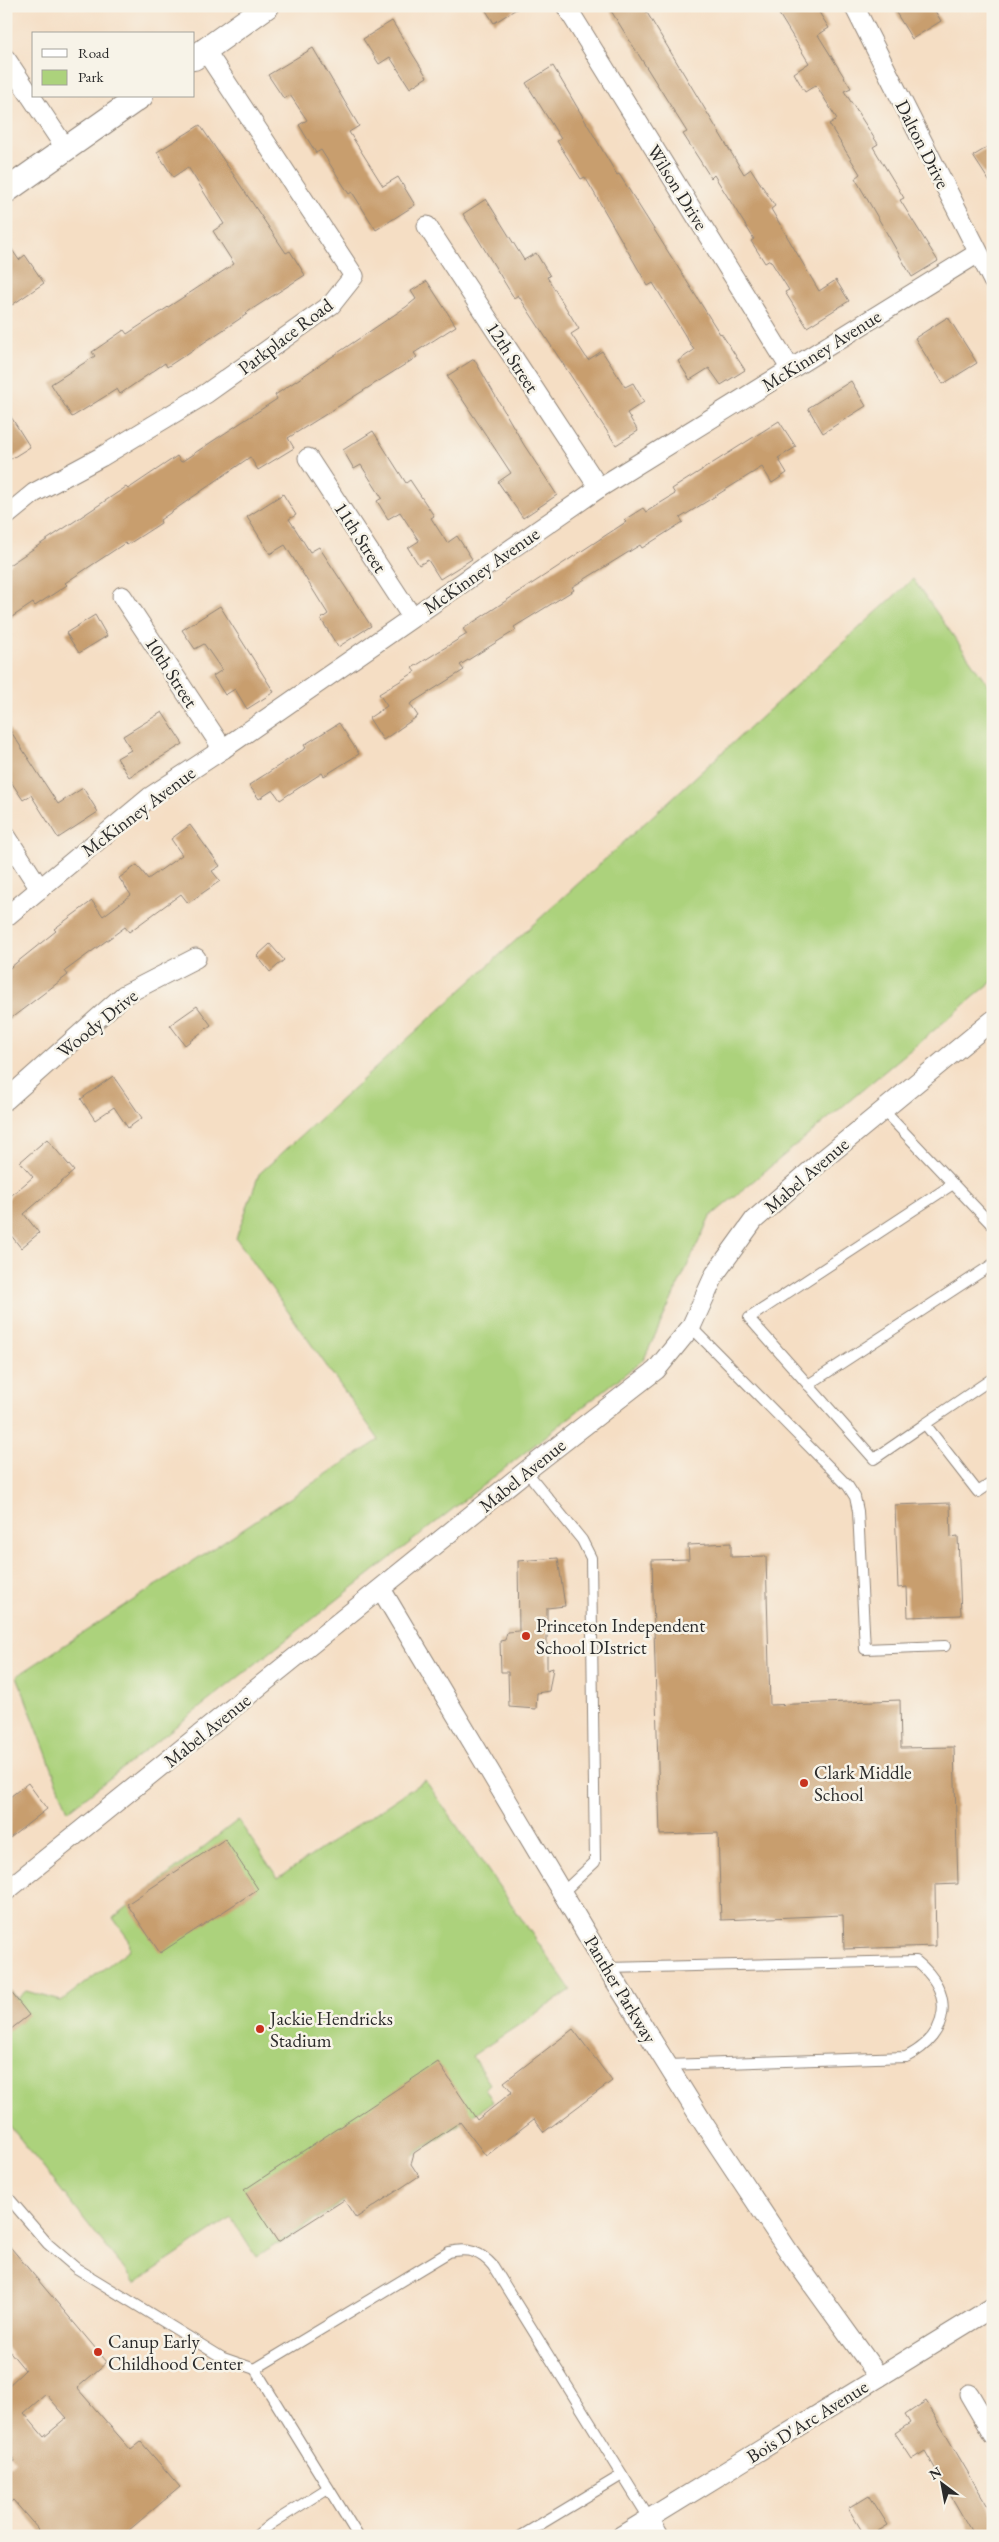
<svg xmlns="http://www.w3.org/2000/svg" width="999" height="2542" font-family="'EB Garamond',serif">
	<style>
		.green { fill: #acd27c; stroke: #6c7e54 }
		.building { fill: #c89e6e; fill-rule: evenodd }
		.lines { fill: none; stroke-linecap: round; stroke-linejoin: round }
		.service-casing { stroke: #908478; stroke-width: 12 }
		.minor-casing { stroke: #908478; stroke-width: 21 }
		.tertiary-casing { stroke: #908478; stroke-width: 26 }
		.service { stroke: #fff; stroke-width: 10 }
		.minor { stroke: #fff; stroke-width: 19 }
		.tertiary { stroke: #fff; stroke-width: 24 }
		.poi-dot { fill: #c8321e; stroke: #f7f3e8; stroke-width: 2 }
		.labels { text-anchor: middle; stroke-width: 5; stroke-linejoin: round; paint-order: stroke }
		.street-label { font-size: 19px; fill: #2b2b2b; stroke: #f7f3e8 }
		.poi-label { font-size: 19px; fill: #2b2b2b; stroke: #f7f3e8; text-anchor: start }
	</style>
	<rect width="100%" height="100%" fill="#f7f3e8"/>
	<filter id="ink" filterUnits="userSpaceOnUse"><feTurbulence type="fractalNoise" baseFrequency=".02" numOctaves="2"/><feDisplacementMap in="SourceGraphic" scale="10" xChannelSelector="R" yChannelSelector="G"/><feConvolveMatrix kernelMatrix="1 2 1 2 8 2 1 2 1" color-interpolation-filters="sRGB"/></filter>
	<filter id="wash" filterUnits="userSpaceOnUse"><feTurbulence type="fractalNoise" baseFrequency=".0096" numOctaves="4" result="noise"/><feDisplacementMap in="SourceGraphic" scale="20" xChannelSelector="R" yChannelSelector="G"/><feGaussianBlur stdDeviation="1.12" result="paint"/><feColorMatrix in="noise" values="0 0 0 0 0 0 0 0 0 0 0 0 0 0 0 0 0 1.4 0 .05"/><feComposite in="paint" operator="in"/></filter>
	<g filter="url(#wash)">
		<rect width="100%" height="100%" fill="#f5dec4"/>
		<g class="green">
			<polygon points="913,579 993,692 993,981 710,1217 644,1359 68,1811 17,1676 379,1440 236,1238 259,1174"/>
			<polygon points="425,1780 571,1990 472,2056 490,2084 485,2088 493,2102 278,2245 277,2244 256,2257 231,2218 135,2283 6,2121 6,1986 17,1999 26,1991 61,2001 130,1949 129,1940 113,1918 238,1820 278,1878"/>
		</g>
		<g id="blocks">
			<g class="building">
				<polygon points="483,6 521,6 494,23"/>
				<polygon points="608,6 643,6 744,174 751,169 775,206 771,209 819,291 836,280 849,301 807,327 785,292 789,290 770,260 765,263 751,241 754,239 714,175 711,178 683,134 687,132"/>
				<polygon points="774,6 815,6 829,28 818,35 851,88 844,91 878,144 873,147 904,198 900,200 938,261 912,277 855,178 860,174 829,124 837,119 816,85 805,92 794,73 809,63"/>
				<polygon points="892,6 932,6 941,21 912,39"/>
				<polygon points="392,21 427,77 410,88 390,57 379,64 363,39"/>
				<polygon points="313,48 359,126 349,132 383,186 398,177 415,205 376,230 352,192 349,194 321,150 316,153 299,125 307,120 290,95 284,99 268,75"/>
				<polygon points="553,66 617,175 619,174 720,334 721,333 745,370 721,385 709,368 690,380 678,361 694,350 653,283 648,286 585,177 581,179 557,141 561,139 526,83"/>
				<polygon points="200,125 286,253 290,251 305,275 246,313 247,314 167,367 165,363 120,394 117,389 72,417 51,384 95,356 92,352 124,330 127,334 234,264 213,231 224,224 188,167 173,177 157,152"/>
				<polygon points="993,144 993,187 973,156"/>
				<polygon points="486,199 524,260 536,253 550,276 547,277 579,329 571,334 588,360 602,351 625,387 633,383 644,402 627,413 638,431 616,445 518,295 514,298 463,214"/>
				<polygon points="6,241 19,260 25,255 44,283 12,305 6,297"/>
				<polygon points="427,281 456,326 414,353 417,357 288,438 294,448 258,470 250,457 160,520 161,523 127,545 125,543 65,583 67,585 35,606 33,603 6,621 6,567 126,487 128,489 177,456 181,462 277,399 275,395 406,307 416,299 411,291"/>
				<polygon points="948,317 977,363 943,384 915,338"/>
				<polygon points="474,359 524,445 557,495 523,518 498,482 511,473 447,376"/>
				<polygon points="851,381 866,406 823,433 808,408"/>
				<polygon points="6,409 30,447 6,462"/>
				<polygon points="779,421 796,447 778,458 787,473 772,483 762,467 680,518 683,522 642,548 640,545 572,587 574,590 514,627 516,630 460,665 464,670 410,704 418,716 383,740 369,718 387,706 379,694 415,672 412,668 467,634 463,629 626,522 624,520 643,508 646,512 675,494 672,489"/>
				<polygon points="373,431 406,483 410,480 434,516 431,518 447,543 457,536 472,559 440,579 428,560 419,565 408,548 419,541 400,512 388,519 377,501 382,498 361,465 354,469 343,450"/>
				<polygon points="283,494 296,515 289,519 310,552 319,547 371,626 338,647 321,619 328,614 285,545 270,554 247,517"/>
				<polygon points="220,606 274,692 247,709 235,689 225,695 213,676 222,670 204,644 195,649 182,630"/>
				<polygon points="95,615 107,636 79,653 66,633"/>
				<polygon points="162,712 183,744 129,777 117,758 131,750 123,736"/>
				<polygon points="339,723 359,754 324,776 322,773 280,800 273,790 259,799 249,785 306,748 304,745"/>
				<polygon points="6,724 58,804 83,788 98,812 58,838 31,795 23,800 6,774"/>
				<polygon points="190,825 220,866 212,871 220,881 188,903 181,894 129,932 125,927 65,971 68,975 6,1022 6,971 56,931 54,929 92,901 103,916 131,895 119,878 137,865 148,879 182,855 171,839"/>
				<polygon points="270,944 284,960 270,972 257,956"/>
				<polygon points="197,1006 211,1025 185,1045 170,1025"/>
				<polygon points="113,1076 142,1118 128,1128 114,1107 95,1120 81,1099"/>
				<polygon points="47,1139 74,1171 24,1214 39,1233 21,1248 6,1229 6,1200 33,1177 20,1162"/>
				<polygon points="950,1503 951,1537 958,1536 961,1615 908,1617 907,1587 898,1588 895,1505"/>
				<polygon points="731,1543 731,1557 766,1556 770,1705 900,1700 901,1748 954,1747 958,1884 935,1885 936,1946 844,1949 843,1915 721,1920 718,1833 660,1835 652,1560 689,1559 688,1545"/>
				<polygon points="558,1558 565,1606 547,1608 547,1670 553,1668 549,1691 537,1693 536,1709 509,1707 508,1672 501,1672 500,1641 505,1640 507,1632 519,1631 518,1561"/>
				<polygon points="28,1783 47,1809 6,1841 6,1800"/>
				<polygon points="225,1839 258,1889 160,1953 127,1904"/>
				<polygon points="6,1986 29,2015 6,2033"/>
				<polygon points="573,2029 612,2081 544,2132 534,2119 486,2156 460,2122 414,2153 411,2164 419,2176 356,2218 344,2200 278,2242 244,2190 438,2062 477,2120 512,2092 504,2082"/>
				<path d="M6,2242L107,2362L77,2388L131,2450L141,2442L180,2487L122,2536H44L13,2500L6,2506V2469L15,2461L6,2450V2388L25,2370L6,2347ZM46,2394L67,2418L44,2437L24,2413Z"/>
				<polygon points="926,2401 993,2515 993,2536 974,2536 925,2451 912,2459 895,2433 910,2423 905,2415"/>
				<polygon points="869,2495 888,2525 870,2536 865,2536 848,2508"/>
			</g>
		</g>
	</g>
	<g filter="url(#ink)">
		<use href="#blocks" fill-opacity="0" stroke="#908478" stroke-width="1"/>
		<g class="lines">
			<defs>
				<g id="service">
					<polyline points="883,1110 993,1226"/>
					<polyline points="953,1184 749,1318 874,1459 925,1424 978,1492 993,1482"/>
					<polyline points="691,1327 848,1486 855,1497 858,1511 865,1649 945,1646"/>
					<polyline points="808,1385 993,1264"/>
					<polyline points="925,1424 993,1378"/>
					<polyline points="526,1471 582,1540 591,1558 595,1862 563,1892"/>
					<path d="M607,1968L916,1961C955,1992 951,2034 906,2057L667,2065"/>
					<polyline points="6,2195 48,2244 76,2268 223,2358 255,2369"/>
					<polyline points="256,2536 271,2524 328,2488"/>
					<path d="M358,2536L255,2369L449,2252C468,2247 481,2252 493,2266L649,2518"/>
					<polyline points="521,2536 622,2475"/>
				</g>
				<g id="minor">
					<polyline points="566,6 790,368"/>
					<polyline points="854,6 993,281"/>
					<polyline points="6,59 66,149"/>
					<polyline points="427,226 599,488"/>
					<polyline points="308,458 412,617"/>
					<polyline points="6,516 34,493 101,457 207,393 331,305 354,276 205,50"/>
					<polyline points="122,596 223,749"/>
					<polyline points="6,836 40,889"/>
					<polyline points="6,917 150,797 223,749 599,488 978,253"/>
					<polyline points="6,1100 124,995 196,958"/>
					<polyline points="381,1589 607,1968 704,2124 789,2252 879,2377"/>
					<polyline points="6,1891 526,1471 656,1370 691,1327 715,1274 754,1220 825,1158 993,1020"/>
					<polyline points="969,2394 993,2435"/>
					<polyline points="649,2518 659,2536"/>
					<polyline points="621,2536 993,2307"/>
				</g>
				<g id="tertiary">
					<polyline points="194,58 267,6"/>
					<polyline points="6,191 141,96"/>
				</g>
			</defs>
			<use href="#service" class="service-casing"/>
			<use href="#minor" class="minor-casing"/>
			<use href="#tertiary" class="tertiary-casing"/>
			<use href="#service" class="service"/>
			<use href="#minor" class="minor"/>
			<use href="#tertiary" class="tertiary"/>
		</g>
	</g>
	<g class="poi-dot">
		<circle cx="526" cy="1636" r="5"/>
		<circle cx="804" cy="1783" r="5"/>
		<circle cx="260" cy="2029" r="5"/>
		<circle cx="98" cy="2352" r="5"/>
	</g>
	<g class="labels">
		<g class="street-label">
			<text transform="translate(923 144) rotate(63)" y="7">Dalton Drive</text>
			<text transform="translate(678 187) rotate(58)" y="7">Wilson Drive</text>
			<text transform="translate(285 336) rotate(-37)" y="7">Parkplace Road</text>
			<text transform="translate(821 350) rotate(-32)" y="7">McKinney Avenue</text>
			<text transform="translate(513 357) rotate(57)" y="7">12th Street</text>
			<text transform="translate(361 537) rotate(57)" y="7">11th Street</text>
			<text transform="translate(481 570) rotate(-35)" y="7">McKinney Avenue</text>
			<text transform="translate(172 672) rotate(57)" y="7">10th Street</text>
			<text transform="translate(138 811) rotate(-37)" y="7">McKinney Avenue</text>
			<text transform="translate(97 1023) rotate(-39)" y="7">Woody Drive</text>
			<text transform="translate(806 1175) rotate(-41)" y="7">Mabel Avenue</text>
			<text transform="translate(522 1475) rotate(-39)" y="7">Mabel Avenue</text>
			<text transform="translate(207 1730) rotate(-39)" y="7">Mabel Avenue</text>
			<text transform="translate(621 1989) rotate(59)" y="7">Panther Parkway</text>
			<text transform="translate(807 2421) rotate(-32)" y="7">Bois D'Arc Avenue</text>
		</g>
		<g class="poi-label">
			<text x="536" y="1632">Princeton Independent<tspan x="536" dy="22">School DIstrict</tspan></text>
			<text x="814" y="1779">Clark Middle<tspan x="814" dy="22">School</tspan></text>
			<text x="270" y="2025">Jackie Hendricks<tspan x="270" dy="22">Stadium</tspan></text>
			<text x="108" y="2348">Canup Early<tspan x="108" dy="22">Childhood Center</tspan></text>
		</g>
	</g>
	<rect width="999" height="2542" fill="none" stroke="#f7f3e8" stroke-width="25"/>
	<rect x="32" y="32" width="162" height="65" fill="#f7f3e8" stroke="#a5a39c"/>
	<rect x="42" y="49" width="25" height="8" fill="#ffffff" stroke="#a5a39c"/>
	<text x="78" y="58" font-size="15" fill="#2b2b2b">Road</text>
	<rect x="42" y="70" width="25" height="15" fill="#acd27c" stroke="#a5a39c"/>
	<text x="78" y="82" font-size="15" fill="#2b2b2b">Park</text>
	<g transform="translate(942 2484) rotate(328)" stroke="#f7f3e8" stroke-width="4" paint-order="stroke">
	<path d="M0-4L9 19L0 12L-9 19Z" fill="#2b2b2b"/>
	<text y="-8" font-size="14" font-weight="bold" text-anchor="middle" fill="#2b2b2b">N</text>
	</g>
</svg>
